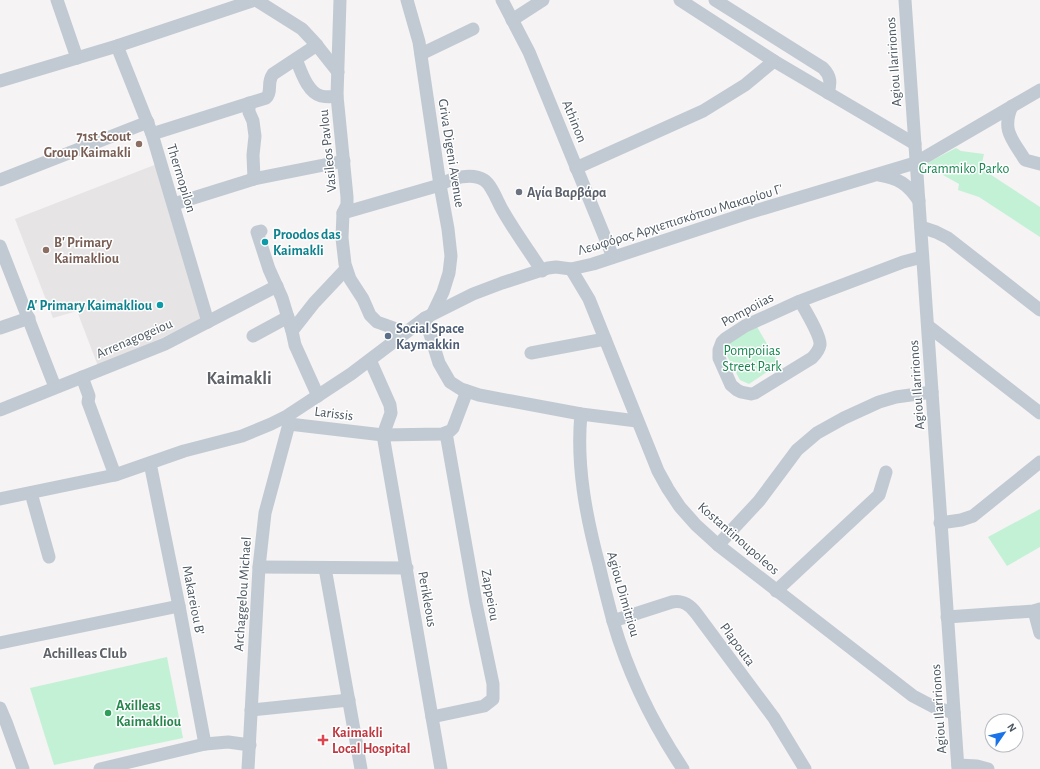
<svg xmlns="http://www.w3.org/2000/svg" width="1040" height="769" font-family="'Alegreya Sans',sans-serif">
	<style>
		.education { fill: #e6e4e5 }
		.green { fill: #c3f1d5 }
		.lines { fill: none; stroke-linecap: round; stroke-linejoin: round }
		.minor { stroke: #c1cad2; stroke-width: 13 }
		.education-dot { fill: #8d6e63; stroke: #fff; stroke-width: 1.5 }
		.worship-dot { fill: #6b7280; stroke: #fff; stroke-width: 1.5 }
		.culture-dot { fill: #0f9aa8; stroke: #fff; stroke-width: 1.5 }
		.service-dot { fill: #5c6f8a; stroke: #fff; stroke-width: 1.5 }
		.leisure-dot { fill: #2e9e5b; stroke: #fff; stroke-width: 1.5 }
		.health-dot { fill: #e0444e; stroke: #fff; stroke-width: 1.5 }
		.labels { text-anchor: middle; stroke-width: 3; stroke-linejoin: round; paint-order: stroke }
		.street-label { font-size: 14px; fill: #4a5661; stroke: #fff }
		.education-label { font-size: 14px; font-weight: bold; fill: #785e54; stroke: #fff; text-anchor: end }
		.park-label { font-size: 14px; fill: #17864f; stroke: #fff }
		.worship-label { font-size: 14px; font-weight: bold; fill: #5b616d; stroke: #fff; text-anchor: start }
		.culture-label { font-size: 14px; font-weight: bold; fill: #0d838f; stroke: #fff; text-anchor: start }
		.service-label { font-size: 14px; font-weight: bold; fill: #4e5e75; stroke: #fff; text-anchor: start }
		.leisure-label { font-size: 14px; font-weight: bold; fill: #27864d; stroke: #fff; text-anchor: start }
		.health-label { font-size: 14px; font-weight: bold; fill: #be3a42; stroke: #fff; text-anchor: start }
		.neighbourhood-label { font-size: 15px; font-weight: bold; fill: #5f6368; stroke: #fff }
		.district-label { font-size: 18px; font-weight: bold; fill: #5f6368; stroke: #fff }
	</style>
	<rect width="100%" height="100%" fill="#f5f3f3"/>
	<polygon class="education" points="157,164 202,320 98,366 77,311 53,318 15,219"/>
	<g class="green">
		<polygon points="956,148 961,151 984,154 981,167 982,169 1040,207 1040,237 979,197 958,190 959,184 936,171 926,167 927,163"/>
		<polygon points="757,327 779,364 749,384 740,380 725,352 728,341"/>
		<polygon points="1040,509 1040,547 1007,566 988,537"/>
		<polygon points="167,657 183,738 54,765 30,688"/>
	</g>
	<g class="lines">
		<g class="minor">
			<polyline points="57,0 77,58"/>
			<polyline points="256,0 302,29 315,43 338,72"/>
			<polyline points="340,0 337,96 347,197 347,205 343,213 342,238 345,264 350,279 363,299 370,315 377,322 405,332"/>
			<polyline points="407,0 419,42 440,185 448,229 451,256 449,273 443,292 433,313"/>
			<polyline points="502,0 529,52 613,257"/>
			<polyline points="680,0 774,61 915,144"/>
			<path d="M715,0L823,68C831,76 831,83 828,93"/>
			<polyline points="905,0 958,769"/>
			<polyline points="512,20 543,0"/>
			<polyline points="117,46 152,134 208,322"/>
			<polyline points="421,54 473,29"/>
			<path d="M296,59C301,71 307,92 321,96C326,97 332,97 337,96"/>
			<polyline points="0,81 117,46 255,0"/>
			<polyline points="249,103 249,112 253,121 255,136 253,155 254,179"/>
			<path d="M1012,106C1001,131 1013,140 1025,160L1040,164"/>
			<path d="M152,134L266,98C273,91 266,84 273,74L317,45"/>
			<polyline points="576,168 703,111 745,85 774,61"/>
			<path d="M879,175C898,178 908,184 919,201"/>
			<polyline points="0,180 148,122"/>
			<polyline points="174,204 254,179 344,161"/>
			<path d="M343,213L440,185C451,178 472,172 484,180C492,185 498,203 503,211C515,232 529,251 542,271"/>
			<polyline points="921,227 936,232 948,238 1040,310"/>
			<polyline points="261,231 257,232 269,269 282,298 292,331 295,345 318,396"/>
			<polyline points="0,246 55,387"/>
			<polyline points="571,269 589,299 658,471 668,489 680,507 696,525 718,545 913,696 934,707 954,713"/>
			<path d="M800,301C805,310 821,336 820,345C819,350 816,354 812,358L755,393L751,394L741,392L737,390L731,385L719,358V350L722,342L725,339L745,326L800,301L903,262L922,257"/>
			<polyline points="425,318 439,363 450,382 461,389 479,395 581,414 637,421"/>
			<polyline points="928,326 1040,413"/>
			<polyline points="0,328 29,318"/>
			<polyline points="292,331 314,303 346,269"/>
			<polyline points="253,336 288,317"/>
			<polyline points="531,353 605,339"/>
			<polyline points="370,360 390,405 391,413 383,435 441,769"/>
			<polyline points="82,377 89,396 88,402 115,475"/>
			<polyline points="0,410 165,344 277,286"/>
			<path d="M581,414C576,465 586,516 599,565C603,583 608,602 613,621C628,673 653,724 683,769"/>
			<polyline points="289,424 383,435 442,434 450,431 453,428 467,391"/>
			<polyline points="150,463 179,606 205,744"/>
			<polyline points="31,493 49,557"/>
			<polyline points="0,499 115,475 184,451 242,436 271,424 287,416 351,374 425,318 473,294 502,283 548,268 556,267 571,269 593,264 745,214 915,163 1040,90"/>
			<polyline points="940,523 961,520 973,516 1040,462"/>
			<polyline points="718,545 759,501 797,450 817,433 844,418 879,402 896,397 932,392"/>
			<polyline points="259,567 407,568"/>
			<polyline points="325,568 361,769"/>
			<polyline points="776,591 879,495 886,472"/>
			<polyline points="1034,611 1040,633"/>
			<polyline points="947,617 1034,611 1040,609"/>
			<path d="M613,621L672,602C683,600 690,605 696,613L774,718L805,769"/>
			<polyline points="0,643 179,606"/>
			<polyline points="0,708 6,722 23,769"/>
			<polyline points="251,710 349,700"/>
			<polyline points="432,717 484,706 493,699 493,684 476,603 446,433"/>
			<polyline points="958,765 977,766 988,769"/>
			<polyline points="100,769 205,744 228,742 250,745"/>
			<polyline points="248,769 259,567 265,513 289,424"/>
		</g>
	</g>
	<g class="education-dot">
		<circle cx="139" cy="144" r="4"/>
		<circle cx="46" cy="250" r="4"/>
	</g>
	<circle class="worship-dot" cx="519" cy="192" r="4"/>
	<g class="culture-dot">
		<circle cx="265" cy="242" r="4"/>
		<circle cx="160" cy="305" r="4"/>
	</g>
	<circle class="service-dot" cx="388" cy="336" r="4"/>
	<circle class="leisure-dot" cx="108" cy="713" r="4"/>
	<path class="health-dot" d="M321 734h4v4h4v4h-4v4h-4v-4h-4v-4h4z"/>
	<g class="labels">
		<g class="street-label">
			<text transform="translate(893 62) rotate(-94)" y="5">Agiou Ilaririonos</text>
			<text transform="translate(575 121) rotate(68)" y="5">Athinon</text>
			<text transform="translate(327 151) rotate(-96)" y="5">Vasileos Pavlou</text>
			<text transform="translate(452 153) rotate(81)" y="5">Griva Digeni Avenue</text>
			<text transform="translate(182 178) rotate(73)" y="5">Thermopilon</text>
			<text transform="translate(680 219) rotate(-17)" y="5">Λεωφόρος Αρχιεπισκόπου Μακαρίου Γ'</text>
			<text transform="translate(747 309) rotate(-28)" y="5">Pompoiias</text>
			<text transform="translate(134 338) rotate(-23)" y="5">Arrenagogeiou</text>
			<text transform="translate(916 385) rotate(-94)" y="5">Agiou Ilaririonos</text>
			<text transform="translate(334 413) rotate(7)" y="5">Larissis</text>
			<text transform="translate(739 538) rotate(41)" y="5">Kostantinoupoleos</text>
			<text transform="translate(242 594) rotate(-86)" y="5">Archaggelou Michael</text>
			<text transform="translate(624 594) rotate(74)" y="5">Agiou Dimitriou</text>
			<text transform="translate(491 595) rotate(80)" y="5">Zappeiou</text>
			<text transform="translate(428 599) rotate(80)" y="5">Perikleous</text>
			<text transform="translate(194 600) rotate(79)" y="5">Makareiou B'</text>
			<text transform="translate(738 644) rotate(54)" y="5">Plapouta</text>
			<text transform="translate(938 709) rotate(-94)" y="5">Agiou Ilaririonos</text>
		</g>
		<g class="education-label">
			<text x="131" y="141">71st Scout<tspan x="131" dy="16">Group Kaimakli</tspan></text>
			<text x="54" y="247" text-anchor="start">B' Primary<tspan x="54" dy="16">Kaimakliou</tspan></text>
		</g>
		<g class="park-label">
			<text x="964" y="173">Grammiko Parko</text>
			<text x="752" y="355">Pompoiias<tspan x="752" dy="16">Street Park</tspan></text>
		</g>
		<g class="worship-label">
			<text x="527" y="197">Αγία Βαρβάρα</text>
		</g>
		<g class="culture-label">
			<text x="273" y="239">Proodos das<tspan x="273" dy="16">Kaimakli</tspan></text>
			<text x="152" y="310" text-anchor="end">A' Primary Kaimakliou</text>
		</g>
		<g class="service-label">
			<text x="396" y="333">Social Space<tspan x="396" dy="16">Kaymakkin</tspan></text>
		</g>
		<g class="leisure-label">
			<text x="116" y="710">Axilleas<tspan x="116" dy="16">Kaimakliou</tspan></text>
		</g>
		<g class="health-label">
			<text x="332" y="737">Kaimakli<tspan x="332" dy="16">Local Hospital</tspan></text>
		</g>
		<g class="neighbourhood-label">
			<text x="85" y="658">Achilleas Club</text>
		</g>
		<g class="district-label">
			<text x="239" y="384">Kaimakli</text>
		</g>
	</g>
	<g transform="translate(1004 733) rotate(56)"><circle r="19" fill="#ffffff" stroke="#b7bbc0"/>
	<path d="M0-3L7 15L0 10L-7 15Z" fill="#1a73e8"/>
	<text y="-6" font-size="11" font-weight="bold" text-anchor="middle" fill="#4a5661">N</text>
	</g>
</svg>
